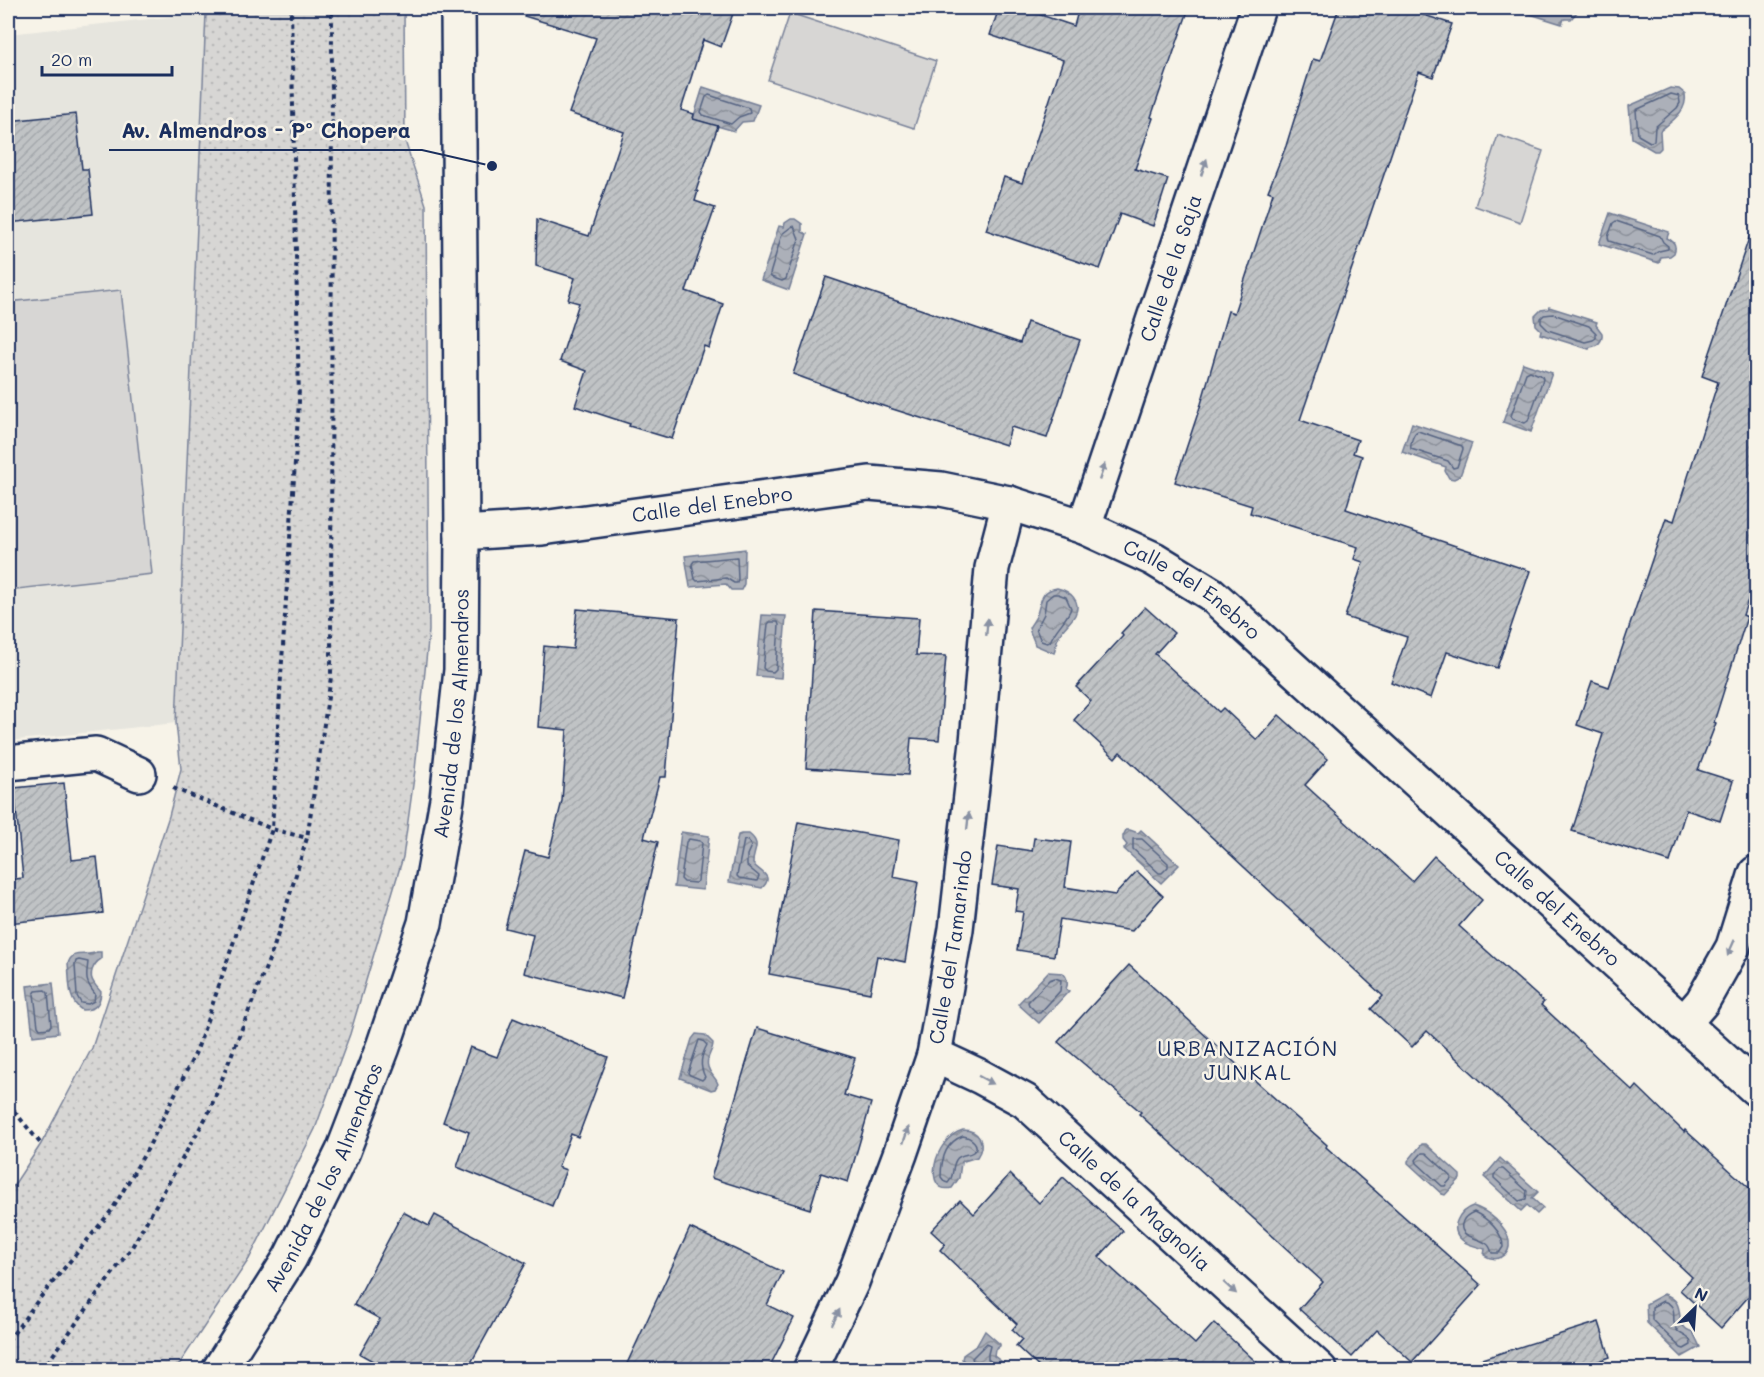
<svg xmlns="http://www.w3.org/2000/svg" width="1764" height="1377" font-family="Mali,sans-serif">
	<style>
		.built { fill: #e6e5de }
		.park { fill: url(#park-dots); stroke: #798299; stroke-width: 1.5 }
		.pitch { fill: #d7d6d4; stroke: #798299; stroke-width: 1.5 }
		.water { fill: url(#water-waves); stroke: #727c95; stroke-width: 1.5 }
		.lines { fill: none; stroke-linecap: round; stroke-linejoin: round }
		.shore { stroke: #556382; stroke-width: 1.5 }
		.building { fill: url(#building-hatch); stroke: #1b2f5e; stroke-width: 1.5 }
		.minor-casing { stroke: #1b2f5e; stroke-width: 38 }
		.tertiary-casing { stroke: #1b2f5e; stroke-width: 38 }
		.path { stroke: #1b2f5e; stroke-width: 4; stroke-dasharray: 4.5 4.5; stroke-linecap: butt }
		.minor { stroke: #f7f3e8; stroke-width: 33 }
		.tertiary { stroke: #f7f3e8; stroke-width: 33 }
		.oneway { fill: #8991a3 }
		.labels { text-anchor: middle; stroke-width: 5; stroke-linejoin: round; paint-order: stroke }
		.street-label { font-size: 20px; fill: #1b2f5e; stroke: #f7f3e8 }
		.neighbourhood-label { font-size: 21px; letter-spacing: 1.5px; fill: #1b2f5e; stroke: #f7f3e8 }
		.leader { fill: none; stroke: #1b2f5e; stroke-width: 2 }
		.callout-dot { fill: #1b2f5e; stroke: #f7f3e8; stroke-width: 2 }
		.callout-label { font-size: 21px; text-anchor: middle; font-weight: bold; fill: #1b2f5e; stroke: #f7f3e8; stroke-width: 5; stroke-linejoin: round; paint-order: stroke }
	</style>
	<defs>
		<pattern id="park-dots" width="8" height="8" patternUnits="userSpaceOnUse" patternTransform="scale(1.5)"><rect width="8" height="8" fill="#d7d6d4"/><path d="M2 2h.1M6 6h.1" fill="none" stroke="#b8b8b8" stroke-width="1.8" stroke-linecap="round"/></pattern>
		<pattern id="water-waves" width="16" height="10" patternUnits="userSpaceOnUse" patternTransform="scale(1.5)"><rect width="16" height="10" fill="#acb0b9"/><path d="M0 5q4-4 8 0t8 0" fill="none" stroke="#8b909a"/></pattern>
		<pattern id="building-hatch" width="6" height="6" patternUnits="userSpaceOnUse" patternTransform="scale(1.5)"><rect width="6" height="6" fill="#c0c3c5"/><path d="M-1 1l2-2M0 6l6-6M5 7l2-2" fill="none" stroke="#a4a8ac"/></pattern>
	</defs>
	<rect width="100%" height="100%" fill="#f7f3e8"/>
	<filter id="ink" filterUnits="userSpaceOnUse"><feTurbulence type="fractalNoise" baseFrequency=".0167" numOctaves="2"/><feDisplacementMap in="SourceGraphic" scale="12" xChannelSelector="R" yChannelSelector="G"/><feConvolveMatrix kernelMatrix="1 2 1 2 8 2 1 2 1" color-interpolation-filters="sRGB"/></filter>
	<g filter="url(#ink)">
		<polygon class="built" points="206,13 176,723 8,741 8,34"/>
		<polygon class="park" points="214,8 404,8 405,141 426,205 429,631 415,770 403,857 350,1034 315,1129 249,1259 176,1369 8,1369 8,1194 41,1144 92,1048 169,816 181,769 176,723 206,13"/>
		<g class="pitch">
			<polygon points="790,13 936,61 914,128 768,80"/>
			<polygon points="1498,135 1543,151 1520,222 1475,206"/>
			<polygon points="121,290 152,574 8,590 8,302"/>
		</g>
		<g class="water">
			<polygon points="1511,8 1576,8 1577,12 1571,19 1564,19 1562,24"/>
			<polygon points="703,87 759,105 753,121 742,122 734,131 693,119"/>
			<path d="M1670,88L1679,89L1685,94C1688,111 1672,121 1660,131L1661,148L1658,151H1654L1632,138L1629,106Z"/>
			<path d="M1610,213L1669,232L1667,238C1674,241 1677,246 1674,253L1670,256L1661,257L1659,263L1599,244Z"/>
			<polygon points="791,219 795,219 802,224 802,232 807,234 789,290 761,280 779,226 784,227 785,223"/>
			<path d="M1549,307L1597,322L1596,325L1602,333C1603,341 1598,346 1590,347L1589,349L1540,334L1541,330L1536,325L1535,316L1541,310L1548,309Z"/>
			<polygon points="1523,363 1552,373 1531,432 1503,422"/>
			<polygon points="1412,423 1472,443 1460,476 1454,479 1449,478 1445,471 1446,467 1402,452"/>
			<polygon points="745,549 744,584 741,590 731,590 726,584 690,587 685,556"/>
			<path d="M1057,588C1070,591 1082,601 1075,615C1071,622 1064,627 1060,634C1056,640 1056,646 1054,653L1035,645C1034,639 1030,634 1029,628C1032,622 1035,620 1037,614C1041,601 1041,590 1057,588Z"/>
			<polygon points="762,615 786,616 781,678 756,676"/>
			<polygon points="1126,830 1130,830 1138,833 1141,830 1179,865 1161,883 1124,849 1127,845 1123,840 1123,836"/>
			<polygon points="681,832 709,836 703,890 674,887"/>
			<path d="M741,834H749C763,845 752,851 753,864C760,872 775,876 762,888L729,882L738,835Z"/>
			<path d="M97,952H101V959C93,964 88,975 94,983C96,987 99,989 101,992C100,1005 95,1010 82,1010C67,1001 70,980 68,964C72,948 86,958 97,952Z"/>
			<path d="M1048,972L1063,973C1067,977 1069,982 1066,989L1069,991L1039,1023L1018,1004Z"/>
			<polygon points="53,983 58,1033 33,1036 27,986"/>
			<path d="M696,1034L705,1035L713,1043C713,1052 705,1057 708,1067C710,1075 716,1077 718,1084L715,1089L711,1090L680,1078L692,1039Z"/>
			<path d="M963,1130C980,1130 986,1144 977,1157L964,1161L961,1163L959,1178L952,1188C922,1195 933,1138 963,1130Z"/>
			<polygon points="1422,1144 1426,1144 1460,1175 1460,1179 1445,1195 1442,1194 1408,1163 1408,1161"/>
			<polygon points="1500,1158 1538,1192 1532,1198 1543,1208 1537,1214 1527,1205 1521,1211 1484,1177"/>
			<path d="M1473,1206C1487,1210 1507,1226 1509,1241C1511,1257 1496,1263 1484,1255L1485,1249C1478,1247 1467,1245 1462,1240C1448,1228 1460,1210 1473,1206Z"/>
			<path d="M1664,1294C1691,1303 1669,1325 1693,1332L1700,1347L1682,1357L1647,1323L1646,1304Z"/>
			<polygon points="985,1331 1000,1344 1000,1346 995,1350 994,1356 1012,1369 972,1369 962,1359 963,1355 977,1345"/>
		</g>
		<g class="lines">
			<g class="shore">
				<polygon points="1671,94 1679,96 1680,103 1677,108 1655,127 1654,141 1650,142 1638,135 1636,110"/>
				<polygon points="709,95 749,108 750,113 739,117 731,124 703,115 701,112 706,97"/>
				<polygon points="1616,221 1660,236 1663,242 1668,246 1668,249 1659,251 1653,255 1609,241 1608,237 1613,223"/>
				<polygon points="794,226 799,239 786,279 782,281 771,277 770,274 782,234 791,227"/>
				<polygon points="1553,314 1589,326 1596,333 1596,338 1593,340 1585,342 1548,330 1541,323 1541,318 1544,315"/>
				<polygon points="1530,371 1542,376 1543,379 1528,421 1525,423 1513,419 1511,416 1526,373"/>
				<path d="M1418,431L1462,446L1463,449L1457,467L1453,468L1448,461L1411,449C1410,444 1413,433 1418,431Z"/>
				<polygon points="737,557 738,579 737,583 734,583 726,578 697,581 695,579 692,564 694,561"/>
				<path d="M1053,594H1058L1066,597L1071,608C1068,619 1055,628 1050,642L1047,643L1041,641L1036,629L1044,614L1046,600Z"/>
				<polygon points="770,622 778,622 779,625 776,669 773,672 766,671 763,668 768,624"/>
				<polygon points="689,839 700,841 702,843 698,881 695,883 684,882 681,879 686,842"/>
				<polygon points="1133,839 1142,839 1168,863 1168,867 1162,873 1159,873 1133,849"/>
				<polygon points="744,840 748,841 751,846 747,855 747,866 759,876 757,881 739,878 737,876"/>
				<path d="M79,960L88,962C86,978 85,981 95,994L94,1001L88,1004L81,1003L77,996L75,965L76,961Z"/>
				<polygon points="1055,978 1061,980 1060,991 1040,1013 1037,1013 1029,1005 1028,1002 1049,980"/>
				<polygon points="45,990 48,993 51,1025 49,1028 40,1029 38,1026 34,994 36,991"/>
				<path d="M699,1040L703,1041L707,1045C701,1056 699,1065 705,1077L702,1080L690,1075L688,1073Z"/>
				<path d="M963,1136C970,1137 982,1145 973,1152C968,1156 960,1153 956,1160C951,1168 955,1176 948,1183L945,1182L941,1177C941,1160 946,1142 963,1136Z"/>
				<polygon points="1422,1153 1426,1153 1451,1176 1451,1179 1445,1186 1442,1186 1417,1163 1416,1160"/>
				<polygon points="1500,1169 1503,1169 1527,1191 1526,1199 1519,1201 1494,1178 1494,1175"/>
				<path d="M1474,1212C1487,1218 1503,1232 1503,1247L1499,1253H1492C1491,1250 1490,1246 1487,1244C1479,1237 1456,1238 1463,1221C1465,1216 1469,1214 1474,1212Z"/>
				<path d="M1663,1301C1680,1306 1670,1318 1676,1329C1681,1337 1691,1335 1691,1345L1684,1349L1681,1348L1652,1320V1307Z"/>
				<polyline points="976,1370 972,1358 987,1343 990,1346 988,1354 988,1359 1002,1370"/>
			</g>
		</g>
		<g class="building">
			<polygon points="525,8 735,8 721,47 703,40 681,110 694,114 693,119 718,126 696,191 698,191 695,201 715,208 686,291 723,304 709,348 704,346 672,439 629,426 630,424 575,406 587,371 560,361 579,303 568,300 575,278 536,266 537,219 589,236 624,132 569,113 596,38 524,16"/>
			<polygon points="999,8 1020,8 1074,26 1079,8 1189,8 1151,117 1153,118 1135,169 1168,179 1153,226 1120,214 1100,269 986,230 1004,177 1022,183 1063,60 990,35"/>
			<polygon points="1339,8 1426,8 1424,15 1452,24 1433,77 1419,72 1300,420 1358,440 1353,453 1362,456 1346,509 1530,571 1497,668 1447,652 1431,698 1391,682 1407,637 1345,617 1363,562 1354,559 1358,547 1250,513 1252,506 1175,482 1201,404 1228,311 1234,313 1273,193 1268,191 1286,146 1313,59 1320,61"/>
			<polygon points="76,114 82,169 88,169 93,214 8,223 8,121"/>
			<polygon points="1750,235 1756,236 1756,576 1743,615 1747,617 1714,722 1716,723 1698,770 1733,781 1720,821 1686,810 1670,862 1572,831 1603,734 1577,725 1592,681 1609,687 1666,518 1674,521 1718,382 1702,376"/>
			<polygon points="826,277 1020,343 1027,322 1080,340 1047,438 1011,427 1006,445 861,399 793,374"/>
			<polygon points="1145,607 1174,633 1155,654 1219,712 1223,708 1257,740 1279,715 1328,759 1305,785 1376,850 1377,849 1412,881 1434,856 1482,900 1459,926 1544,1002 1541,1005 1633,1091 1637,1086 1684,1132 1685,1130 1756,1194 1756,1288 1721,1328 1680,1290 1692,1277 1427,1031 1412,1047 1371,1009 1383,996 1120,752 1115,758 1074,720 1091,701 1076,687 1123,636 1121,633"/>
			<polygon points="577,609 679,618 666,777 660,777 644,838 658,842 622,998 524,973 533,935 505,928 525,851 548,857 562,801 567,730 538,727 541,684 544,646 573,649"/>
			<polygon points="816,611 919,618 916,655 946,656 939,740 911,738 908,775 806,768"/>
			<polygon points="64,783 72,860 97,857 103,913 8,923 8,880 23,878 14,788"/>
			<polygon points="798,822 899,840 893,877 918,882 905,962 877,956 870,993 769,974"/>
			<polygon points="1034,838 1071,842 1065,887 1115,895 1137,871 1163,896 1132,931 1060,919 1054,956 1017,950 1023,912 1015,911 1019,889 992,885 998,846 1032,851"/>
			<polygon points="1129,965 1232,1060 1327,1145 1326,1147 1481,1285 1412,1362 1377,1330 1352,1357 1328,1335 1299,1309 1323,1282 1139,1114 1141,1112 1058,1042"/>
			<polygon points="513,1018 608,1057 578,1137 571,1134 558,1167 566,1170 552,1206 457,1167 469,1132 443,1122 470,1047 497,1057"/>
			<polygon points="757,1028 855,1058 844,1095 871,1103 848,1182 821,1173 810,1209 711,1178"/>
			<polygon points="1010,1174 1039,1203 1063,1177 1123,1231 1099,1257 1195,1344 1214,1323 1265,1370 1042,1370 1016,1346 1022,1339 1012,1330 1017,1324 940,1250 945,1244 931,1231 960,1200 974,1214"/>
			<polygon points="403,1212 429,1226 435,1215 526,1263 467,1370 389,1370 360,1354 380,1319 354,1305"/>
			<polygon points="690,1228 783,1272 767,1305 794,1318 768,1370 624,1370"/>
			<polygon points="1599,1322 1610,1357 1596,1362 1598,1370 1473,1370 1472,1362"/>
		</g>
		<g class="lines">
			<defs>
				<g id="minor">
					<path id="s1" d="M1084,527L1258,8"/>
					<path id="s2" d="M462,533L542,528L869,483L941,489L1009,503L1084,527L1154,559L1211,594L1756,1089"/>
					<polyline points="8,763 96,754 139,774"/>
					<polyline points="1683,1024 1702,1002 1733,947 1756,873"/>
					<path id="s3" d="M934,1055L981,1077L1025,1101L1320,1370"/>
					<path id="s4" d="M810,1370L852,1282L900,1154L934,1055L956,929L977,742L992,568L1009,503"/>
				</g>
				<g id="tertiary">
					<path id="s5" d="M219,1370L290,1258L343,1151L383,1047L425,923L447,799L461,670L462,533L458,8"/>
				</g>
			</defs>
			<use href="#minor" class="minor-casing"/>
			<use href="#tertiary" class="tertiary-casing"/>
			<g class="path">
				<polyline points="173,788 272,829 307,838"/>
				<polyline points="8,1107 10,1106 41,1144"/>
				<polyline points="8,1341 39,1299 112,1210 148,1148 197,1050 272,829 281,676 299,401 291,8"/>
				<polyline points="42,1370 132,1247 209,1112 274,947 307,838 331,677 332,8"/>
			</g>
			<use href="#minor" class="minor"/>
			<use href="#tertiary" class="tertiary"/>
		</g>
		<defs><path id="oneway-solid" d="M-6-.8H1V-3.2L6.5 0L1 3.2V.8H-6Z" transform="scale(1.5)"/></defs>
		<g class="oneway">
			<use href="#oneway-solid" transform="translate(1204 167) rotate(-71)"/>
			<use href="#oneway-solid" transform="translate(1102 472) rotate(-71)"/>
			<use href="#oneway-solid" transform="translate(987 627) rotate(-85)"/>
			<use href="#oneway-solid" transform="translate(968 821) rotate(-84)"/>
			<use href="#oneway-solid" transform="translate(1731 948) rotate(114)"/>
			<use href="#oneway-solid" transform="translate(986 1080) rotate(28)"/>
			<use href="#oneway-solid" transform="translate(906 1135) rotate(-71)"/>
			<use href="#oneway-solid" transform="translate(1230 1288) rotate(42)"/>
			<use href="#oneway-solid" transform="translate(836 1317) rotate(-64)"/>
		</g>
	</g>
	<g class="labels">
		<g class="street-label">
			<text dy="7" stroke="none"><textPath href="#s1" startOffset="273">Calle de la Saja</textPath></text>
			<text dy="7" stroke="none"><textPath href="#s2" startOffset="252">Calle del Enebro</textPath></text>
			<text dy="7" stroke="none"><textPath href="#s2" startOffset="756">Calle del Enebro</textPath></text>
			<text dy="7" stroke="none"><textPath href="#s5" startOffset="706">Avenida de los Almendros</textPath></text>
			<text dy="7" stroke="none"><textPath href="#s2" startOffset="1242">Calle del Enebro</textPath></text>
			<text dy="7" stroke="none"><textPath href="#s4" startOffset="448">Calle del Tamarindo</textPath></text>
			<text dy="7" stroke="none"><textPath href="#s5" startOffset="220">Avenida de los Almendros</textPath></text>
			<text dy="7" stroke="none"><textPath href="#s3" startOffset="250">Calle de la Magnolia</textPath></text>
		</g>
		<g class="neighbourhood-label">
			<text x="1248" y="1056">URBANIZACIÓN<tspan x="1248" dy="24">JUNKAL</tspan></text>
		</g>
	</g>
	<path class="leader" d="M492 166L422 150H109"/>
	<circle class="callout-dot" cx="492" cy="166" r="6"/>
	<g class="callout-label">
		<text x="266" y="138">Av. Almendros - Pº Chopera</text>
	</g>
	<rect width="1764" height="1377" fill="none" stroke="#f7f3e8" stroke-width="30"/>
	<rect x="15" y="15" width="1734" height="1347" fill="none" stroke="#1b2f5e" stroke-width="2" filter="url(#ink)"/>
	<g transform="translate(1695 1308) rotate(25)" stroke="#f7f3e8" stroke-width="4.5" paint-order="stroke">
	<path d="M0-4.5L10 22L0 15L-10 22Z" fill="#1b2f5e"/>
	<text y="-9" font-size="16" font-weight="bold" text-anchor="middle" fill="#1b2f5e">N</text>
	</g>
	<path d="M42 66v9h130v-9" fill="none" stroke="#1b2f5e" stroke-width="3"/>
	<text x="51" y="66" font-size="18" fill="#1b2f5e" stroke="#f7f3e8" stroke-width="4.5" paint-order="stroke">20 m</text>
</svg>
